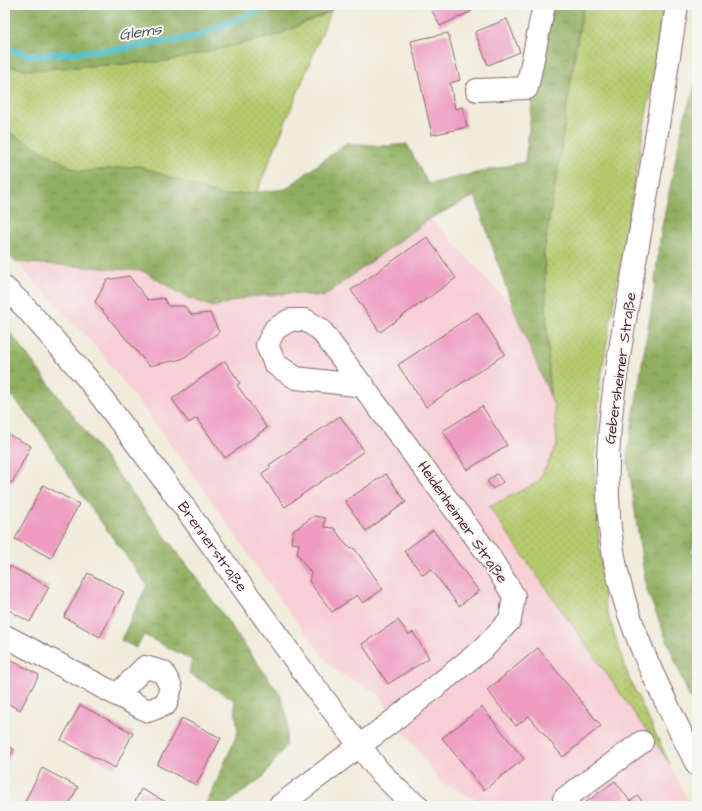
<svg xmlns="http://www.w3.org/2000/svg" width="702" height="811" font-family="'Architects Daughter',sans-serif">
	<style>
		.built { fill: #f7cfd4 }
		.grass { fill: url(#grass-dots); stroke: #80744c }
		.forest { fill: url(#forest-crowns); stroke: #6d6646 }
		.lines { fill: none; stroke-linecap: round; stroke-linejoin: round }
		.stream { stroke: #50bfc7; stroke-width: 7 }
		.building { fill: #ee9dc1 }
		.minor-casing { stroke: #846769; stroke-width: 24 }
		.major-casing { stroke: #846769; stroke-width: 24 }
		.minor { stroke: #fff; stroke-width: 22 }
		.major { stroke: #fff; stroke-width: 22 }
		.labels { text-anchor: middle; stroke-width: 4; stroke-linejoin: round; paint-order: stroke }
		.street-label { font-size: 15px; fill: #4a1f2b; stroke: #f6f6f2 }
		.water-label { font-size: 16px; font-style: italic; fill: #4c5762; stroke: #f6f6f2 }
	</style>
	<defs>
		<pattern id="grass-dots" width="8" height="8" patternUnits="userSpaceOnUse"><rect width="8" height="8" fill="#b5ca6e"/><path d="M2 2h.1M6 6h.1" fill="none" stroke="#9dad5f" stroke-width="1.8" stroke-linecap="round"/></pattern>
		<pattern id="forest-crowns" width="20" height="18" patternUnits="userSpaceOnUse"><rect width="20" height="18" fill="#90ae61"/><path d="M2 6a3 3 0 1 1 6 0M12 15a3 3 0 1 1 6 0" fill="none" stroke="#788d50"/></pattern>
	</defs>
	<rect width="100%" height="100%" fill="#f6f6f2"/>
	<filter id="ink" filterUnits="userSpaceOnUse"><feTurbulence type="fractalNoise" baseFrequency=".025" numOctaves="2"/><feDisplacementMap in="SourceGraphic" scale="8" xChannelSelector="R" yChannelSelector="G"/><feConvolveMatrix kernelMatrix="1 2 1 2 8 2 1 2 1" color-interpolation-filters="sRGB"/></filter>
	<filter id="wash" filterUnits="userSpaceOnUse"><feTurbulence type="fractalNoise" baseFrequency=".012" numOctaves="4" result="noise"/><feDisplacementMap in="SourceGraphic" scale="16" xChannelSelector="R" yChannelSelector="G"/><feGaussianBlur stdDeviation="0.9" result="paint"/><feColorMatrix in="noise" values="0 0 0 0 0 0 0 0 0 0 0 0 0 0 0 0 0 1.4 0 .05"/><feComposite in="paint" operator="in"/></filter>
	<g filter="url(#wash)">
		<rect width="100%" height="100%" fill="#f0ecdb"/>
		<polygon class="built" points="431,218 513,307 523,321 554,406 557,445 538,482 489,507 670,764 691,806 489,806 442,783 394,720 381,696 333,669 285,607 190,470 98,349 16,262 143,271 186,297 213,307 248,297 291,293 323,297"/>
		<g class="grass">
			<polygon points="584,5 663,5 653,76 600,382 594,483 605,606 629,678 670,764 489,507 538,482 557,445 554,406 550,396 544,251 570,87"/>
			<polygon points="331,11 257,192 222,196 139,166 80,172 5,130 5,66 30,70 168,61 278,35"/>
		</g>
		<g class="forest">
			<polygon points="5,5 337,5 331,11 278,35 168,61 30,70 5,66"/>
			<polygon points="553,5 583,5 575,49 560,156 544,251 550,396 513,307 475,196 431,218 323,297 291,293 248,297 213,307 186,297 143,271 16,262 5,252 5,130 80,172 139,166 222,196 286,189 346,143 387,146 407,144 428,184 525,162 538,53"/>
			<polygon points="697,79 697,533 691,553 697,555 697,636 694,643 697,648 697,710 689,696 646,588 627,456 653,298 661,232 684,119"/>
			<polygon points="5,326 199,581 281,696 288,720 286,745 264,776 224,806 206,806 238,732 234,700 189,673 192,660 144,635 136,648 121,640 147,585 76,487 38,427 5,388"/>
		</g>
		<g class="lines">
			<polyline class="stream" points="5,48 32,56 119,49 195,37 273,5"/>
		</g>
		<g id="blocks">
			<g class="building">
				<polygon points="429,5 469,5 472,11 440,26"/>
				<polygon points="507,19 520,52 488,65 475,32"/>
				<polygon points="448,33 460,80 450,83 455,109 463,107 467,127 432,135 411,41"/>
				<polygon points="427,237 456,278 380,332 351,290"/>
				<polygon points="129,276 148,300 164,298 168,306 184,306 192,315 210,313 219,332 182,359 149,366 95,302 107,280"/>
				<polygon points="477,312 505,354 426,407 398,365"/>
				<polygon points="225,361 240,383 237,385 267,428 225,458 197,418 189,423 172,399"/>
				<polygon points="482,406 507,445 467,470 443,431"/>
				<polygon points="340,416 364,451 285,507 261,474 271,467 269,465"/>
				<polygon points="5,433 31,446 12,483 5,479"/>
				<polygon points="386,474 406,502 366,531 345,501"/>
				<polygon points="497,474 503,482 493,489 487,481"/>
				<polygon points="43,485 79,504 51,558 15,539"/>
				<polygon points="314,516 325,518 324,527 334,528 347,546 355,549 383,589 363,603 357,595 332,612 309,581 311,573 297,554 299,544 291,543 293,531"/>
				<polygon points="433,530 479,591 459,606 431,569 423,575 404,551"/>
				<polygon points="10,566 49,587 30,622 5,608 5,574"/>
				<polygon points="88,573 124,592 100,637 64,617"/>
				<polygon points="398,620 409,635 413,632 429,658 388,684 362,644"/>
				<polygon points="538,648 601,726 563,757 529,716 516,726 487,690"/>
				<polygon points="5,657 39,675 20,710 5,702"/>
				<polygon points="80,705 133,733 115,768 61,740"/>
				<polygon points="482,707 524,759 484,790 442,738"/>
				<polygon points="182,718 221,738 196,785 157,765"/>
				<polygon points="5,745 14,749 5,766"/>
				<polygon points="42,768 78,787 68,806 29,806 24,803"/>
				<polygon points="615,781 630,801 638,796 646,806 581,806"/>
				<polygon points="141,789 174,806 133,806"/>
			</g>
		</g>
	</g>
	<g filter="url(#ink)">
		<use href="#blocks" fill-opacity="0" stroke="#846769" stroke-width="1"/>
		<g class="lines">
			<defs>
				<g id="minor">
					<polyline points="477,90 527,88 544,5"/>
					<polyline points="5,636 148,711 166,704 171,687 163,672 145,667 117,695"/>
					<polyline points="279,806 394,720 484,648 510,620 514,596 488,554 320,329 305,320 290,320 275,329 267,345 275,364 296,378 364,386"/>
					<polyline points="567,806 564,799 642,742"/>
				</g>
				<g id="major">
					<path d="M677,5C664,87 652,168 637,250C620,352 595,457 615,562C629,634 665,700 697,765"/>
					<path id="s1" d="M5,288L25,307L87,378L182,504L308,678L379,771L404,796L418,806"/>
				</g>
			</defs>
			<use href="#minor" class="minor-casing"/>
			<use href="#major" class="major-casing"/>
			<use href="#minor" class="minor"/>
			<use href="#major" class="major"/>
		</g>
	</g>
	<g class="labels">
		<g class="street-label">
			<text transform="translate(620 368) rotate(-82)" y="5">Gebersheimer Straße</text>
			<text transform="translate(463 522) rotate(55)" y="5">Heidenheimer Straße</text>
			<text dy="5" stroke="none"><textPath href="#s1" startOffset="332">Brennerstraße</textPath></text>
		</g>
		<g class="water-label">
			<text transform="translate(140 31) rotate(-8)" y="6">Glems</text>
		</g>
	</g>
	<rect width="702" height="811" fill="none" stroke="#f6f6f2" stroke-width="20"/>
</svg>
